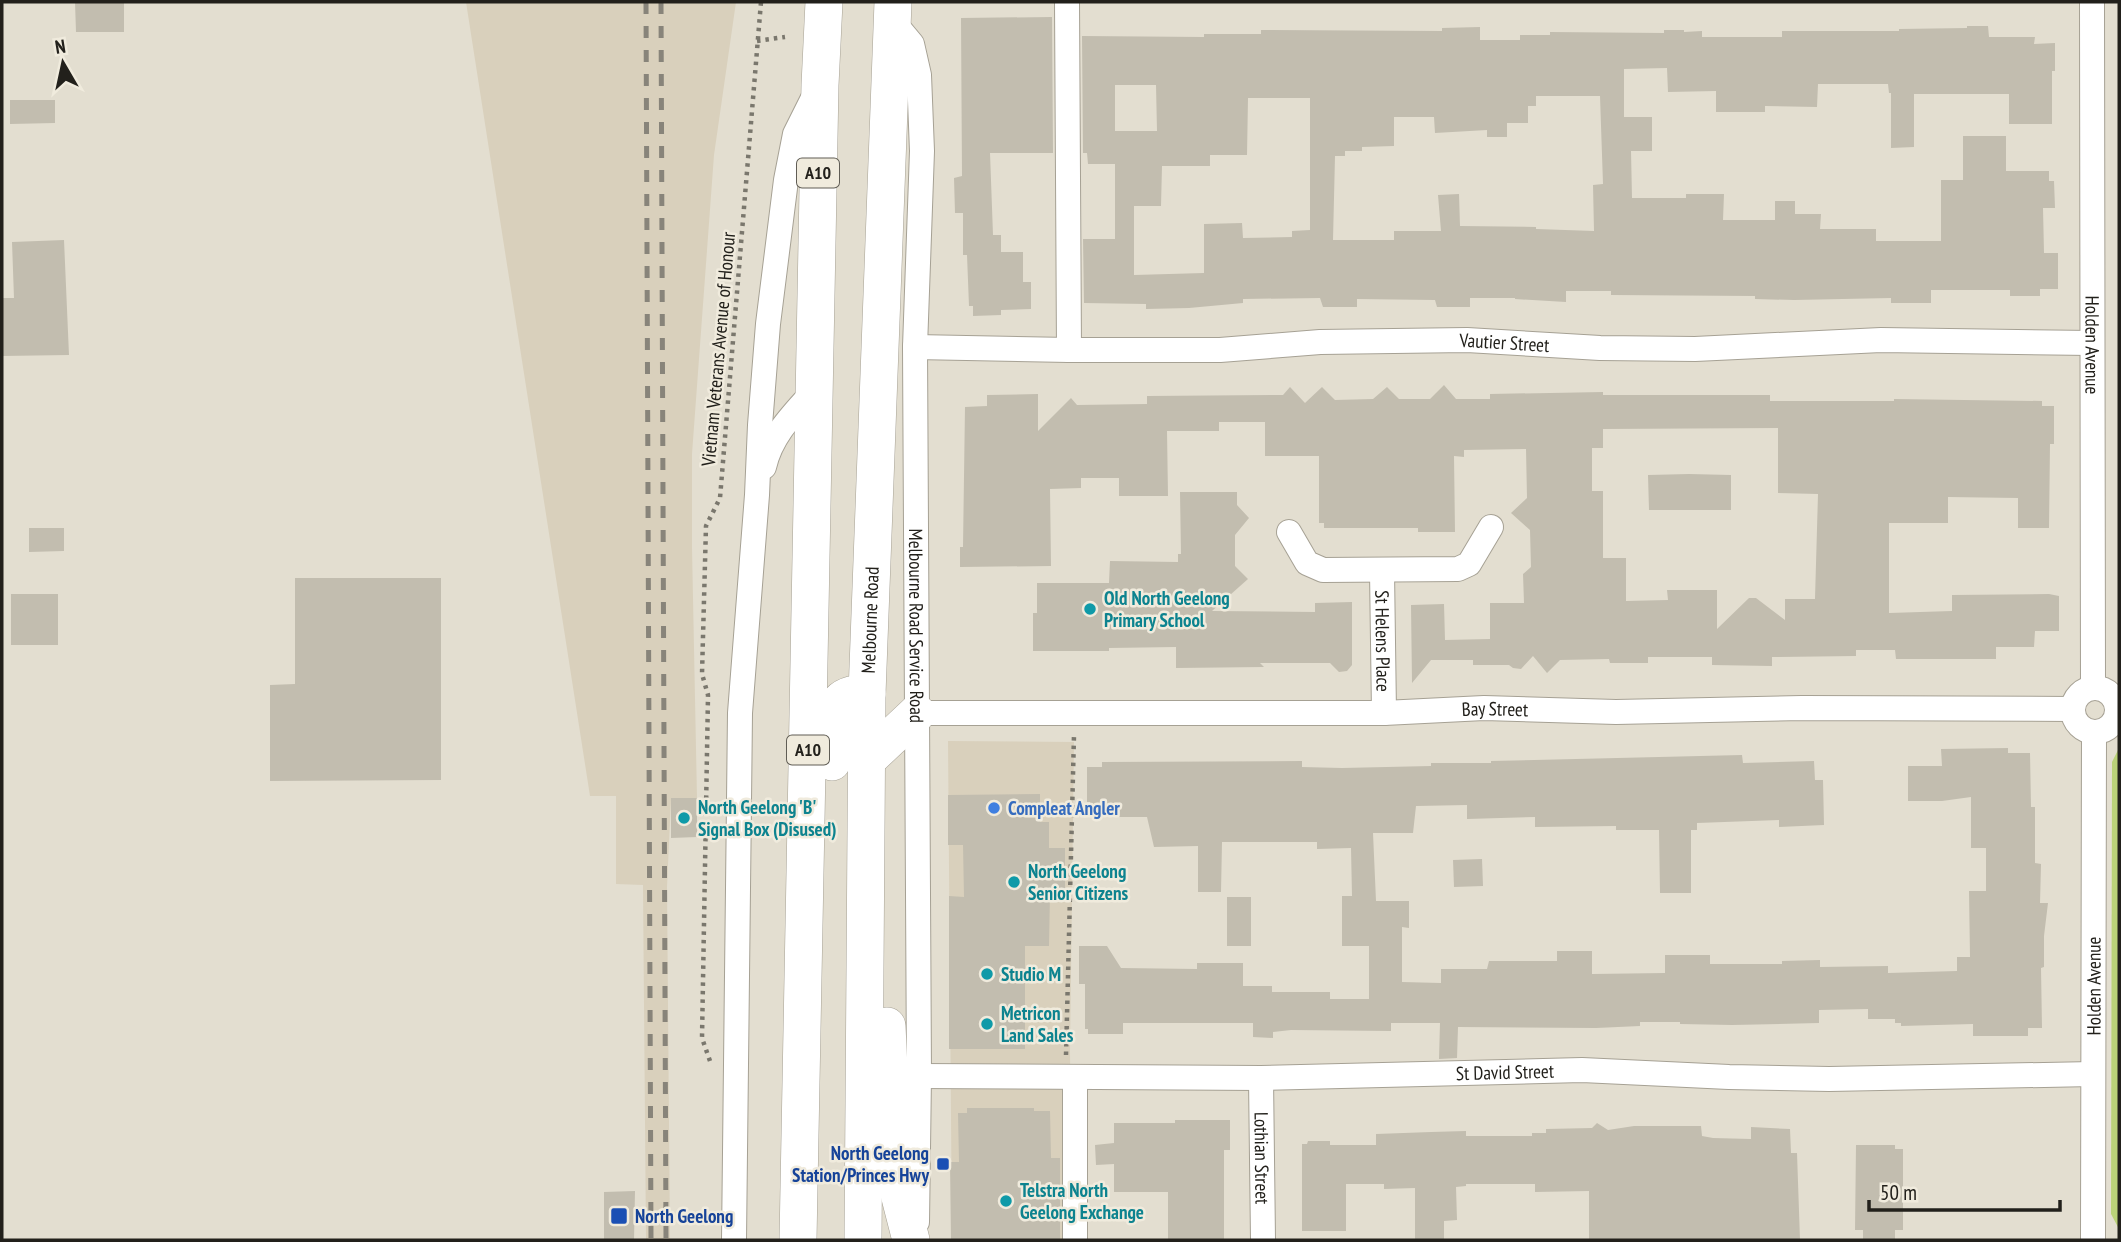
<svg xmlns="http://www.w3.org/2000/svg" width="2121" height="1242" font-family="'PT Sans Narrow',sans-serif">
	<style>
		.built { fill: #d9d0bc }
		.green { fill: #bbd279 }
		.building { fill: #c2bdaf; fill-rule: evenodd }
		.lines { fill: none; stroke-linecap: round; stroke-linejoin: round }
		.minor-casing { stroke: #a6a194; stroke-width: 26 }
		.highway-casing { stroke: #a6a194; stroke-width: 38 }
		.path { stroke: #7a776d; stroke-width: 4.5; stroke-dasharray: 3.5 5; stroke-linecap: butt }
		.minor { stroke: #fff; stroke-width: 24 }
		.highway { stroke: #fff; stroke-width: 37 }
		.rail { stroke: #88847a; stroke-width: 5; stroke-dasharray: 12 12; stroke-linecap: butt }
		.culture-dot { fill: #0f9aa8; stroke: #f0ebdd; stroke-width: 2.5 }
		.shop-dot { fill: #3f7fe0; stroke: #f0ebdd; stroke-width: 2.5 }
		.transit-dot { fill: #1a4fb4; stroke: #f0ebdd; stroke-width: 2.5 }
		.labels { text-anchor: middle; stroke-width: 5; stroke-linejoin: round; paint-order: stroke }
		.shield { fill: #f0ebdd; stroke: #605d55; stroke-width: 2 }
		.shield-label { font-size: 18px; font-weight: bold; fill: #22201b }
		.street-label { font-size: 19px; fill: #22201b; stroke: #f0ebdd }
		.culture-label { font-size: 19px; font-weight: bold; fill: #0d838f; stroke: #f0ebdd; text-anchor: start }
		.shop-label { font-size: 19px; font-weight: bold; fill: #366cbe; stroke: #f0ebdd; text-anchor: start }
		.transit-label { font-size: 19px; font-weight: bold; fill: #164399; stroke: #f0ebdd; text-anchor: end }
	</style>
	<rect width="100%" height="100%" fill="#e3ded0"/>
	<g class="built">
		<polygon points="466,2 736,2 714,155 692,454 692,548 697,798 671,799 667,887 670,1240 646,1240 643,885 616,884 616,796 590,796"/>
		<polygon points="948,741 1074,742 1070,1051 1072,1240 952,1240"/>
	</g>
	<polygon class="green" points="2119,748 2119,1229 2111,1214 2112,762"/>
	<g class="building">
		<polygon points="75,2 124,2 124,32 76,32"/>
		<polygon points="1052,17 1053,153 990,153 993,235 1001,235 1001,252 1023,252 1023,282 1031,282 1031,309 1001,310 1001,315 973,316 973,306 969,306 967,255 963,255 963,213 955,213 954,178 962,176 961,18"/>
		<path d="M1967,26H1988L1989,37H2035L2034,44L2055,43V71H2052V124H2009V94H1914V147L1891,148V93H1889L1888,84H1818L1817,107L1765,106V112H1716V91L1668,92L1667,68L1624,69V117H1652V151H1631L1632,198H1686V194H1724L1723,220H1775V201H1795V214H1821L1820,229H1876V241H1941V180H1963V136H2006V171H2049V181H2054L2055,208H2043L2044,253H2058V289H2040V296H2010V290H1931V303H1891V298L1794,300L1755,299V296L1611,295V291H1566V302L1515,299V298H1470V307H1437L1435,300L1357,299V307H1323L1320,298L1243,299V303L1189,308L1146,309V304L1084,303L1083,239H1115V164H1088L1087,153H1083L1082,36L1204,37V34H1261V30L1442,31V28L1480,27V40H1520V35H1550V32L1664,33V30H1684V32L1702,31V37H1782V31H1899V29L1967,28ZM1115,85H1156L1157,131H1115ZM1536,96H1600L1603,184L1593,185L1594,231L1536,229V227L1460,226L1459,194L1438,195L1441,231H1394V240H1333L1335,156H1345V151H1362V147L1394,146V117H1434L1435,133L1487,130V137H1507V123H1528V106H1536ZM1248,98H1310V230L1292,231V237L1243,238L1242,223L1204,224V273L1134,275V206H1161L1162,166H1210V155H1247Z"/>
		<polygon points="10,100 55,100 55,123 10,124"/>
		<polygon points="64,240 69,355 2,356 2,298 14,298 12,242"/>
		<path d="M1444,385L1456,399H1490V394L1603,392V395H1770V401H1894V399L2042,401V406H2054V444H2050L2049,528H2018V498L1948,497V523H1889V613L1952,611V595L2049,594L2059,596V631H2035L2034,647H1996V659H1896L1895,650H1856V656L1772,657V666L1712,665V657H1648V663H1610L1609,659L1560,660L1547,673L1533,656L1521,669L1513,668L1509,665H1473V660H1431L1412,683L1411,605L1444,604L1445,640L1490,639V603H1524L1523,574L1531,567L1530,530L1511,513L1527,498L1526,449L1464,450V457L1454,456L1455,532H1418V528H1324V523H1319V456H1265V422H1219V431H1167L1168,496H1119V478H1081V488L1050,489L1051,566L960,567V547H963L965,407L987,406V395L1038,394V431L1071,398L1077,405L1147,404V396L1283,395L1290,387L1305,403L1322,387L1335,400L1373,399L1387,387L1399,399H1430ZM1778,428V493L1818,494L1815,599H1785V620L1756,598H1749L1717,629V590H1667L1668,600L1626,601V558H1603V491H1592V448H1603V429Z"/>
		<polygon points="1689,474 1731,475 1731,510 1649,510 1648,475"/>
		<polygon points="1180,492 1237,492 1237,505 1249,518 1235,535 1235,566 1248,579 1212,611 1315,612 1315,603 1352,602 1352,665 1347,671 1339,672 1330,663 1260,663 1264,667 1176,668 1176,647 1109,648 1109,651 1033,651 1033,613 1037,613 1037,583 1109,583 1110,561 1178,562 1178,554 1181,554"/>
		<polygon points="29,528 64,528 64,551 29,552"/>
		<polygon points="295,578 441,578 441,780 270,781 270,685 295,684"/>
		<rect x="11" y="594" width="47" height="51"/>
		<polygon points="2008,748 2008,753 2030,753 2031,807 2035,807 2035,863 2041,864 2040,903 2048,903 2044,936 2044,967 2041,968 2042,1028 2028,1028 2028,1036 1973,1036 1973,1024 1901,1026 1901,1023 1895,1023 1895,1019 1868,1019 1868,1009 1819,1010 1819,1023 1732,1025 1680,1024 1680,1022 1640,1022 1640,1026 1596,1028 1458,1027 1457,1058 1439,1059 1440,1023 1391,1023 1391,1031 1291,1030 1273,1032 1273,1038 1253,1037 1253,1023 1123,1023 1123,1034 1088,1034 1088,1029 1085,1029 1085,984 1079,984 1079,946 1107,946 1121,968 1197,969 1197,963 1243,963 1243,986 1272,986 1272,992 1330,992 1330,999 1369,999 1369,946 1342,946 1342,896 1352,896 1351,848 1317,849 1317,842 1222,842 1221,892 1198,892 1198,846 1154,847 1147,817 1090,817 1090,802 1087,802 1087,767 1102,767 1102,762 1302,761 1302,767 1342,768 1431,766 1431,763 1491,763 1491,761 1742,755 1743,763 1814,761 1815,780 1823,780 1824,825 1779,827 1779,820 1697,823 1697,830 1691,830 1691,893 1660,893 1659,830 1616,830 1616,826 1535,827 1535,817 1467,819 1467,805 1416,806 1413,833 1373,833 1376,901 1409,901 1409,928 1402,927 1402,982 1441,983 1441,969 1487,969 1489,961 1557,961 1557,951 1592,951 1592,974 1665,973 1665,955 1710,955 1710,964 1782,964 1782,961 1820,960 1820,967 1888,966 1888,973 1957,971 1957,957 1970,957 1969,891 1986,891 1986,848 1971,848 1971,797 1942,801 1908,801 1908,766 1942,766 1941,749"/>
		<polygon points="1040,794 1040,822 1049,822 1049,848 1065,848 1065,893 1050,894 1049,946 1025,946 1025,1049 949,1049 949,896 964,897 963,845 948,845 948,795"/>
		<polygon points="671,798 697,798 697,837 671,838"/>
		<polygon points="1482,859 1483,886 1454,887 1453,860"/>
		<rect x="1227" y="897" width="24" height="49"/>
		<polygon points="967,1108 1034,1108 1034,1111 1050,1111 1051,1158 1060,1158 1060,1240 951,1240 950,1162 959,1162 958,1113 967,1113"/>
		<polygon points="1175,1120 1230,1120 1230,1150 1224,1150 1224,1240 1168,1240 1168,1192 1114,1192 1114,1164 1096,1165 1095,1145 1114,1143 1114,1123 1175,1123"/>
		<polygon points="1597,1123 1608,1130 1634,1126 1701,1126 1702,1136 1713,1138 1751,1139 1751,1127 1790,1129 1791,1153 1797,1153 1800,1240 1589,1240 1589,1191 1535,1192 1535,1184 1466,1184 1466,1186 1456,1187 1457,1220 1444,1221 1444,1240 1415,1240 1415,1188 1384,1189 1384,1184 1346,1184 1346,1231 1302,1231 1302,1144 1307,1144 1308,1141 1330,1141 1330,1145 1376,1145 1376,1134 1431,1132 1466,1131 1466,1136 1532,1136 1532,1133 1546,1133 1546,1129 1592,1128"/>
		<polygon points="1856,1145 1895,1145 1895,1149 1903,1149 1903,1230 1895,1230 1895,1240 1863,1240 1863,1230 1855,1230"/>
		<polygon points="635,1191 634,1240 604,1240 604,1192"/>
	</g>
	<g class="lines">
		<defs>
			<g id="minor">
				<polyline points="1067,2 1069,350"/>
				<path id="s1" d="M2092,2L2093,688"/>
				<path id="s2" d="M892,20L912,44L919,75L922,151L915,347L919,1076L917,1222"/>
				<path id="s3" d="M915,347L1069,350H1220L1320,342L1467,340L1600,348L1695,349L1881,340L2091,343"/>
				<path d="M764,467C771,436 792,415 813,392"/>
				<polyline points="1289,532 1307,563 1323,570 1458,569 1469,564 1491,527"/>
				<path id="s4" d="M1382,571L1384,713"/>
				<circle cx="2095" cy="710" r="22"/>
				<path id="s5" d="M917,713H1384L1484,708L1616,712L1802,708L2073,709"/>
				<path id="s6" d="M919,1076L1261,1078L1582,1070L1729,1077L1829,1079L2093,1074"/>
				<path id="s7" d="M1261,1078L1263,1240"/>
				<polyline points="734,1240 740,713 757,495 760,425 768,324 786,180 795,134 815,94"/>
				<polyline points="1075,1240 1075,1077"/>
				<path id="s8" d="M2093,1240L2094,733"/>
			</g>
			<g id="highway">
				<polyline points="866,761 917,713"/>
				<path d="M832,762C833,730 823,691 867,694"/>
				<polyline points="887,1026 894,1174 911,1240"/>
				<polyline points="798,1240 820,85 824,2"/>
				<path id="s9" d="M863,1240L867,694L893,2"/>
			</g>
		</defs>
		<use href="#minor" class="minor-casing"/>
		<use href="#highway" class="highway-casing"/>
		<g class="path">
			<polyline points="757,41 785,37"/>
			<polyline points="1066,1055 1074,735"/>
			<polyline points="710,1061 702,1038 708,695 702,674 706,526 720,498 761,2"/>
		</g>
		<use href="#minor" class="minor"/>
		<use href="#highway" class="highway"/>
		<g class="rail">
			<polyline points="646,2 651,1240"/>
			<polyline points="661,2 666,1240"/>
		</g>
	</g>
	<g class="culture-dot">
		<circle cx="1090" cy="609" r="7"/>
		<circle cx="684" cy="818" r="7"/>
		<circle cx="1014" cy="882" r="7"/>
		<circle cx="987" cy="974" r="7"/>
		<circle cx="987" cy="1024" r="7"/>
		<circle cx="1006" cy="1201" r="7"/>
	</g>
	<circle class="shop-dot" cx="994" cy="808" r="7"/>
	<g class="transit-dot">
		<rect x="936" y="1157" width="14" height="14" rx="3.5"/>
		<rect x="610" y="1207" width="18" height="18" rx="3.5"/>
	</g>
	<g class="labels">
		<g class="shield">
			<rect x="797" y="158.5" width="42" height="29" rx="5"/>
			<rect x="787" y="735.5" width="42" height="29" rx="5"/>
		</g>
		<g class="shield-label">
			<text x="818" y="179">A10</text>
			<text x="808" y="756">A10</text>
		</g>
		<g class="street-label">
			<text dy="7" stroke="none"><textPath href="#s3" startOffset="590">Vautier Street</textPath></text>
			<text dy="7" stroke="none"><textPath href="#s1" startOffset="343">Holden Avenue</textPath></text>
			<text transform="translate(718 349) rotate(-85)" y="7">Vietnam Veterans Avenue of Honour</text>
			<text dy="7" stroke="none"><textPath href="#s9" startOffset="620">Melbourne Road</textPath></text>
			<text dy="7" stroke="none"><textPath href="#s2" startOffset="614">Melbourne Road Service Road</textPath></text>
			<text dy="7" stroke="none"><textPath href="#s4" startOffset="70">St Helens Place</textPath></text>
			<text dy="7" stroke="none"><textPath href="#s5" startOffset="578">Bay Street</textPath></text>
			<text dy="7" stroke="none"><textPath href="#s8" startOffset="254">Holden Avenue</textPath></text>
			<text dy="7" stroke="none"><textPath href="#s6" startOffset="586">St David Street</textPath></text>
			<text dy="7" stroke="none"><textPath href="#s7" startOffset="80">Lothian Street</textPath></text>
		</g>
		<g class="culture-label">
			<text x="1104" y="605">Old North Geelong<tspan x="1104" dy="22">Primary School</tspan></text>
			<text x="698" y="814">North Geelong 'B'<tspan x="698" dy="22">Signal Box (Disused)</tspan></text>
			<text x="1028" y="878">North Geelong<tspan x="1028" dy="22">Senior Citizens</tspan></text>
			<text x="1001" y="981">Studio M</text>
			<text x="1001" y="1020">Metricon<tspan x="1001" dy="22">Land Sales</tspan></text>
			<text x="1020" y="1197">Telstra North<tspan x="1020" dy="22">Geelong Exchange</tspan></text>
		</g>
		<g class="shop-label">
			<text x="1008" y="815">Compleat Angler</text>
		</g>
		<g class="transit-label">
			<text x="929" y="1160">North Geelong<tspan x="929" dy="22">Station/Princes Hwy</tspan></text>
			<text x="635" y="1223" text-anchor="start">North Geelong</text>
		</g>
	</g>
	<rect width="2121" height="1242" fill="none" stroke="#22201b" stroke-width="7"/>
	<g transform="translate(63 63) rotate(351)" stroke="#f0ebdd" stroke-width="5" paint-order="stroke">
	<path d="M0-5L12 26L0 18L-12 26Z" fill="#22201b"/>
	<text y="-10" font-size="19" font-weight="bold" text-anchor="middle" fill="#22201b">N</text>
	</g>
	<path d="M1869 1200v10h191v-10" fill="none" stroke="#22201b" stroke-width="3.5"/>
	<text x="1880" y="1200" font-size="21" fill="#22201b" stroke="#f0ebdd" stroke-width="5" paint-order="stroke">50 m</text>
</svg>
